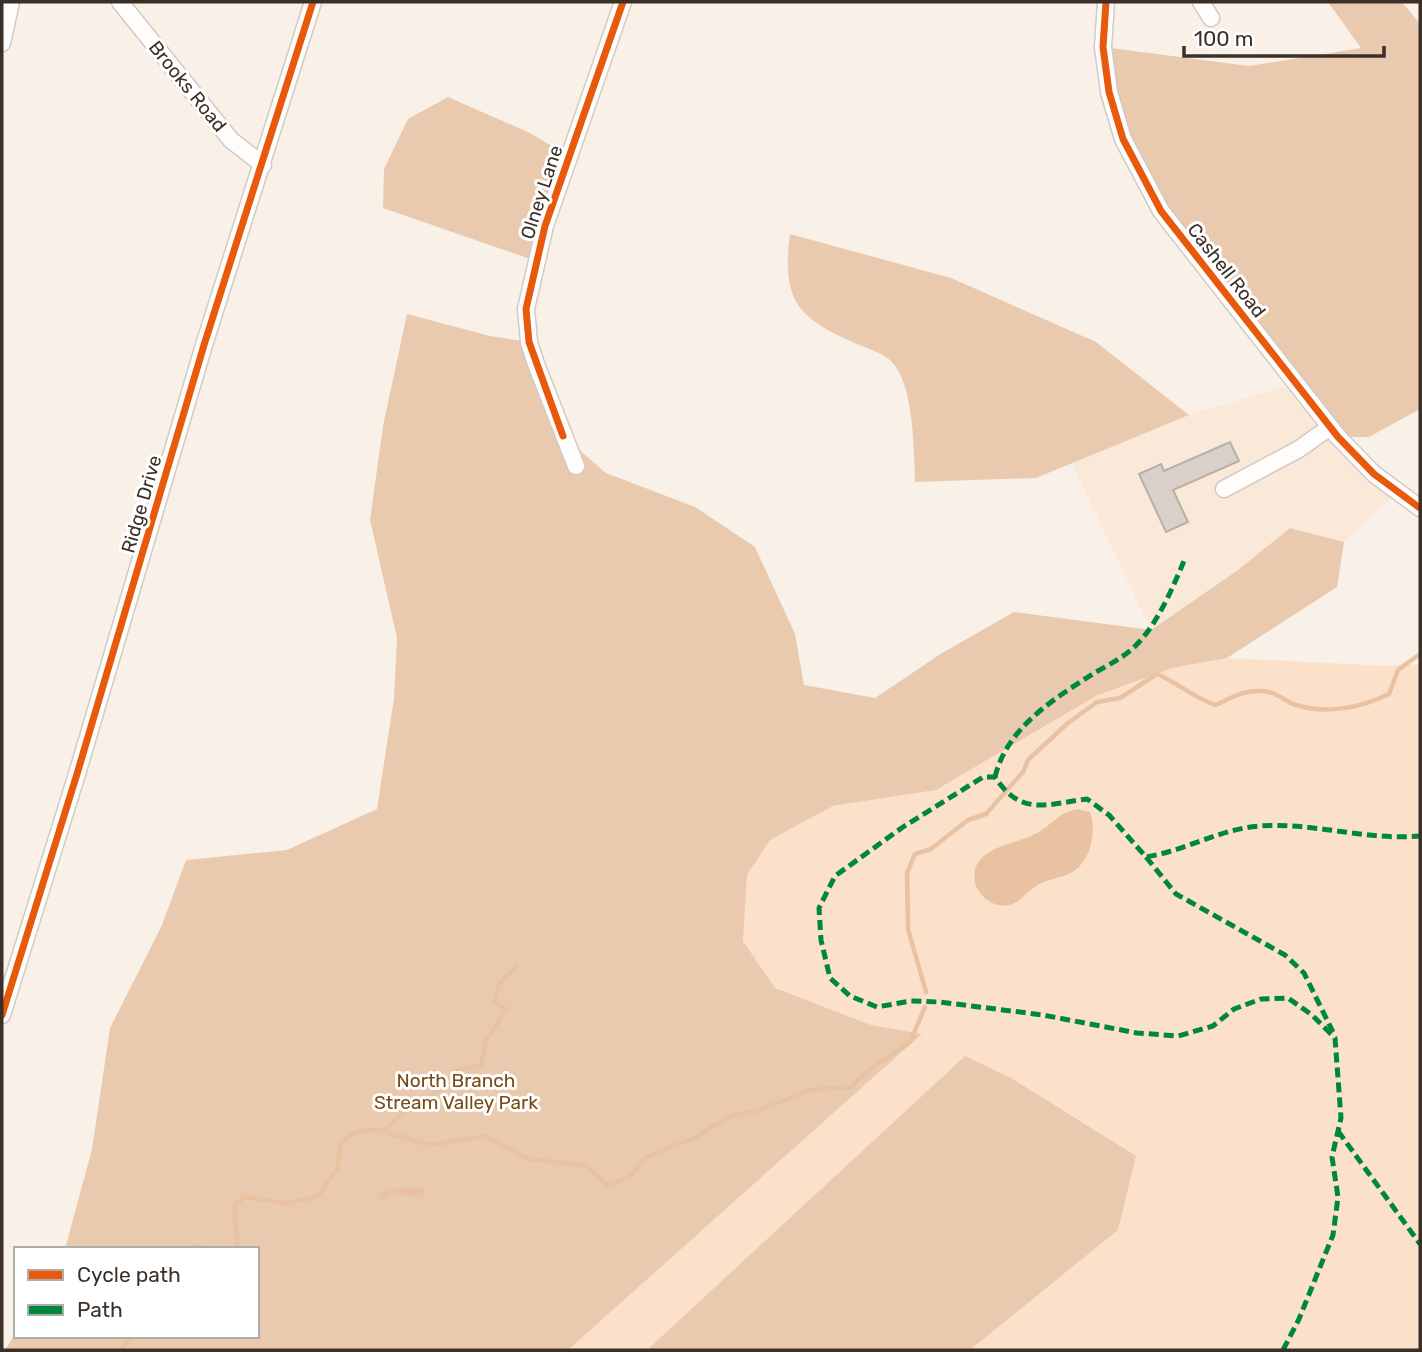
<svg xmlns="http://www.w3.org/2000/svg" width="1422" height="1352" font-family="Rubik,sans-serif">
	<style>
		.built { fill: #fae8d8 }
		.green { fill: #fce1ca }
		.forest { fill: #eacaae }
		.water { fill: #e8c2a1 }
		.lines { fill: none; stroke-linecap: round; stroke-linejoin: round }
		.stream { stroke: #e8c2a1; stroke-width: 4.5 }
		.building { fill: #d9d0c9; stroke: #b8afa8; stroke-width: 2 }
		.minor-casing { stroke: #d2cac3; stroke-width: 19 }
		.minor { stroke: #fefdfc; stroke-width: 16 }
		.quiet { stroke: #00873e; stroke-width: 5; stroke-dasharray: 10 5; stroke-linecap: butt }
		.cycleway-casing { stroke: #fff; stroke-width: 11 }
		.cycleway { stroke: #e8590c; stroke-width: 7 }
		.labels { text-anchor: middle; stroke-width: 6; stroke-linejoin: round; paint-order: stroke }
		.street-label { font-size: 19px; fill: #3a3028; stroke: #fff }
		.park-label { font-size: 19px; fill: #794917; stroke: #fff }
	</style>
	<rect width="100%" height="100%" fill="#f9f0e8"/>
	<polygon class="built" points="1296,383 1398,492 1344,542 1290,528 1238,570 1151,630 1072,463 1189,415"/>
	<polygon class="green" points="1227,658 1389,666 1420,664 1420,1350 970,1350 1118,1230 676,1350 568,1350 921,1035 871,1025 775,988 743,941 747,875 770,840 833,806 936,790 1096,696 1172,668"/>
	<g class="forest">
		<polygon points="1328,2 1402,2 1420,24 1420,409 1369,437 1338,437 1137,170 1103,47 1249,66 1361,48"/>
		<polygon points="448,97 528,132 569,156 536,261 383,208 384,169 408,119"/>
		<path d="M790,234L951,278L1096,342L1189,415L1036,478L915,482C914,451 914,383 891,361C884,354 867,348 857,344C798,319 781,301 790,234Z"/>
		<polygon points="407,314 490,336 529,342 563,436 606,473 695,507 755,547 795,634 804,685 875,698 942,653 1014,612 1151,630 1238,570 1290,528 1344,542 1337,587 1227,658 1172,668 1096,696 936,790 833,806 770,840 747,875 743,941 775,988 871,1025 922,1034 568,1350 5,1350 16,1333 16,1336 257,1336 257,1249 65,1249 92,1149 110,1028 162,925 186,860 287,850 377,809 394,698 397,638 370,520 383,426"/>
		<polygon points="965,1056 1013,1079 1136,1156 1118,1230 970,1350 647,1350"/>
	</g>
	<g class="water">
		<path d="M1078,809L1090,812C1097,833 1091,866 1066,875C1055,879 1045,880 1036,886C1021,896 1015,911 995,904C987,902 979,893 976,886C965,847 1016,845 1037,833C1053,824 1059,812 1078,809Z"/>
		<polygon points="395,1188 425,1188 426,1194 421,1197 394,1195 380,1202 379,1194"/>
	</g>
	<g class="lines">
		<g class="stream">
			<path d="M926,992L908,929L907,873L915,854L931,849L968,820L986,814L1023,772L1028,760L1068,723L1097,702L1120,698L1157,674C1178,683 1194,698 1216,705C1233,696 1249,688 1269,692C1277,693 1285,701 1293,704C1325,715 1361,708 1389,694L1398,670L1420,654"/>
			<polyline points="384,1131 415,1101 428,1099 457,1070 481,1065 486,1041 506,1009 494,1002 500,982 517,966"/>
			<polyline points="196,1249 198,1246 204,1249"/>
			<polyline points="238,1249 234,1206 244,1197 286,1203 317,1197 337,1169 340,1144 354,1133 375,1129 429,1145 486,1136 528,1159 587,1166 608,1186 631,1176 646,1157 694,1138 729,1117 763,1109 810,1090 851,1087 866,1072 910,1042 925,1007"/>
			<polyline points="121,1350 132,1336"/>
		</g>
	</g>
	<polygon class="building" points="1230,442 1239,461 1173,490 1188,522 1166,532 1139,474 1161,464 1164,471"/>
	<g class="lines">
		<defs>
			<g id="minor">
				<polyline points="120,2 231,140 263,165"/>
				<polyline points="1106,2 1103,47 1109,92 1123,139 1161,211 1338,437 1374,474 1420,508"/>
				<polyline points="1201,2 1211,18"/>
				<polyline points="2,43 11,2"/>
				<polyline points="576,466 536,364 529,342 526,309 545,226 623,2"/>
				<polyline points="1224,489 1299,449 1330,427"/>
				<polyline points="2,1015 77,774 204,345 313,2"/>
			</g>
		</defs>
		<use href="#minor" class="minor-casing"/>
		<use href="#minor" class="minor"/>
		<g class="quiet">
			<path d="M995,777C1007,727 1055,698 1096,672C1112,663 1128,655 1140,641C1159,620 1173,587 1184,561"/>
			<polyline points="1146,857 1176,894 1285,955 1304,973 1333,1032"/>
			<polyline points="1338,1131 1420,1244"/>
			<path d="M1283,1350L1299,1319L1333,1235L1338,1197L1332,1157L1341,1118L1335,1038L1312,1015L1288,998L1261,999L1234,1009L1213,1026L1178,1036L1137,1033L1043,1015L940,1002L911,1001L877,1007L850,996L830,978L821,940L819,908L835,876L903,827L983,777H995C1021,817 1047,804 1087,799L1109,815L1146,857C1184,851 1220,829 1259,826C1313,822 1367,841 1420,836"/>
		</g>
		<defs>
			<g id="cycleway">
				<polyline points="1106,2 1103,47 1109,92 1123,139 1161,211 1338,437 1374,474 1420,508"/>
				<polyline points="563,436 529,342 526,309 545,226 623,2"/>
				<polyline points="2,1015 77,774 204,345 313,2"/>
			</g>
		</defs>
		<use href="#cycleway" class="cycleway-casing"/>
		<use href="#cycleway" class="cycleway"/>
	</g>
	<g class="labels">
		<g class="street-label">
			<text transform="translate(188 86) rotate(51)" y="7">Brooks Road</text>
			<text transform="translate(541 192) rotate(-72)" y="7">Olney Lane</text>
			<text transform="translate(1227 270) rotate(52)" y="7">Cashell Road</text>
			<text transform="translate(141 504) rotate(-74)" y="7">Ridge Drive</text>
		</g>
		<g class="park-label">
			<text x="456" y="1087">North Branch<tspan x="456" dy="22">Stream Valley Park</tspan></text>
		</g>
	</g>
	<rect width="1422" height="1352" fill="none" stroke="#3a3028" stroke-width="7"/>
	<rect x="14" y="1247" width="245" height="91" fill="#ffffff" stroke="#b0aca9" stroke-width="2"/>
	<rect x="28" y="1270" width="35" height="10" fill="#e8590c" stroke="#b0aca9" stroke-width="2"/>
	<text x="77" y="1282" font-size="21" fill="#3a3028">Cycle path</text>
	<rect x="28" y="1305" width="35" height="10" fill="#00873e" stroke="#b0aca9" stroke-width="2"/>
	<text x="77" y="1317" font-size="21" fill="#3a3028">Path</text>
	<path d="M1184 46v10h200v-10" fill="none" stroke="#3a3028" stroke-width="3.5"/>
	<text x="1194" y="46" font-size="21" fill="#3a3028" stroke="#ffffff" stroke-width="5" paint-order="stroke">100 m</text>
</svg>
